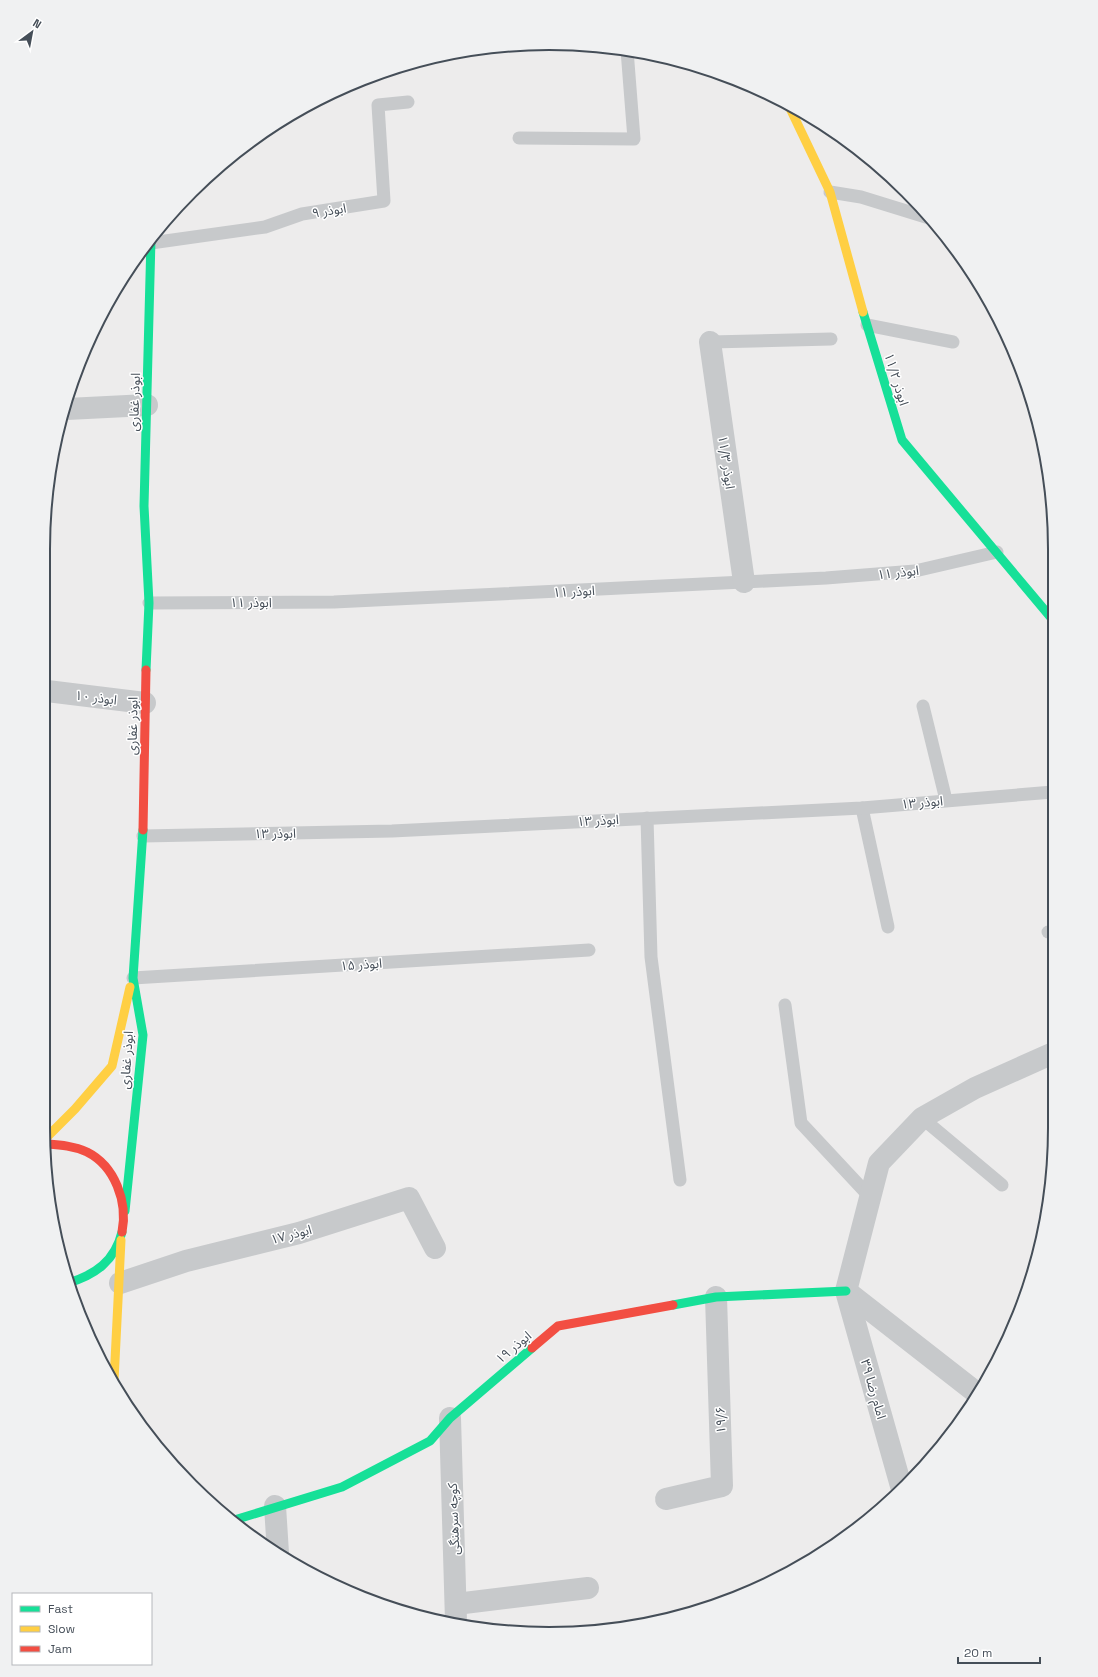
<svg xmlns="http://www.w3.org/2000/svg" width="1098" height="1677" font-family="'Space Grotesk','Noto Sans Arabic',sans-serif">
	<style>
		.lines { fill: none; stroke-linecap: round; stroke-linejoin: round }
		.lane { stroke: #c7c9cb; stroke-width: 13 }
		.street { stroke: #c7c9cb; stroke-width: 22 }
		.fast { stroke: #16e098; stroke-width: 9 }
		.slow { stroke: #ffcf43; stroke-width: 9 }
		.jam { stroke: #f24e42; stroke-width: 9 }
		.labels { text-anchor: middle; stroke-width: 3; stroke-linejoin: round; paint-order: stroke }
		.street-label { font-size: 13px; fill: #454e58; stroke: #fff }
		.rim { fill: none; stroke: #454e58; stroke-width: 2 }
	</style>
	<rect width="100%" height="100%" fill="#edecec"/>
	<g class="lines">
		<g class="lane">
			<polyline points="519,138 634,139 627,50"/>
			<polyline points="830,192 861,197 929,218"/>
			<polyline points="151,243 265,227 302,214 384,201 378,105 408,102"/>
			<polyline points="867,325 953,342"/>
			<polyline points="710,342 831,339"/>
			<polyline points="149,603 334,602 826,578 915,571 997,552"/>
			<polyline points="923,706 946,800"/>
			<polyline points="862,808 888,927"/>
			<polyline points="647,818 651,957 680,1180"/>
			<polyline points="143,836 392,831 862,808 1053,792"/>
			<polyline points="1048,932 1052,932"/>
			<polyline points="133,978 589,950"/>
			<polyline points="785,1005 801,1123 870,1197"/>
			<polyline points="922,1118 1002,1185"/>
		</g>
		<g class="street">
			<polyline points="710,342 744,582"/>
			<polyline points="67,409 147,405"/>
			<polyline points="47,691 145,703"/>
			<polyline points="120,1283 186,1261 299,1233 409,1198 435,1248"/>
			<polyline points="846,1291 978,1394"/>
			<polyline points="450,1418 456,1621"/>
			<polyline points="901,1486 846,1291 879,1163 922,1118 975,1088 1051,1054"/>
			<polyline points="666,1499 722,1486 716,1297"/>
			<polyline points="275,1506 278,1553"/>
			<polyline points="456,1604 588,1588"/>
		</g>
		<g class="fast">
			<polyline points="863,312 902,440 1053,620"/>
			<polyline points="146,670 149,603 144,506 151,239"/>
			<polyline points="125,1211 143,1035 133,978 143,830"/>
			<path d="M68,1283C95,1275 115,1261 122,1232"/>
			<polyline points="673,1305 716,1297 846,1291"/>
			<polyline points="231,1521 342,1487 430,1441 450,1418 532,1348"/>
		</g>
		<g class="slow">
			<polyline points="788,104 830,192 863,312"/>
			<polyline points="47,1137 75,1109 112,1066 130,987"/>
			<polyline points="114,1381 121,1240"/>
		</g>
		<g class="jam">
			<polyline points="143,830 146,670"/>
			<path d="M47,1144C60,1145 74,1146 87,1152C115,1166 128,1202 122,1232"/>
			<polyline points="532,1348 558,1326 673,1305"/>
		</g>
	</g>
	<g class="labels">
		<g class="street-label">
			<text transform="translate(329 210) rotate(-9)" y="5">ابوذر ۹</text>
			<text transform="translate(897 379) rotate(73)" y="5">ابوذر ۱۱/۲</text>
			<text transform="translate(134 402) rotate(-88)" y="5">ابوذر غفاری</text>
			<text transform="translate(727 462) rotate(82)" y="5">ابوذر ۱۱/۳</text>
			<text transform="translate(898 572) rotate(-6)" y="5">ابوذر ۱۱</text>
			<text transform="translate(574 591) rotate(-3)" y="5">ابوذر ۱۱</text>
			<text x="251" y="607">ابوذر ۱۱</text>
			<text transform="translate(96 697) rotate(7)" y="5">ابوذر ۱۰</text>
			<text transform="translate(132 726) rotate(-89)" y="5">ابوذر غفاری</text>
			<text transform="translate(922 802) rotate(-5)" y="5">ابوذر ۱۳</text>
			<text transform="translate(598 820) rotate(-3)" y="5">ابوذر ۱۳</text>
			<text transform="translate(275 833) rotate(-1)" y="5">ابوذر ۱۳</text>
			<text transform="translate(361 964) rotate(-4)" y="5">ابوذر ۱۵</text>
			<text transform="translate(126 1060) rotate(-86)" y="5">ابوذر غفاری</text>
			<text transform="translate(291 1234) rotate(-15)" y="5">ابوذر ۱۷</text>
			<text transform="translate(513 1347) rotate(-40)" y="5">ابوذر ۱۹</text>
			<text transform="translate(874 1389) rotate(74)" y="5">امام رضا ۳۹</text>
			<text transform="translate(720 1420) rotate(-92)" y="5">۱۹/۶</text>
			<text transform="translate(453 1519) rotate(-92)" y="5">کوچه سرهنگی</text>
		</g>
	</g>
	<path d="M0 0H1098V1677H0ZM549 50H549A499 499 0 0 1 1048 549V1128A499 499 0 0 1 549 1627H549A499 499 0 0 1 50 1128V549A499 499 0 0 1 549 50Z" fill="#f0f1f2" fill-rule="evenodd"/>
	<path class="rim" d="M549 50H549A499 499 0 0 1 1048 549V1128A499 499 0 0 1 549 1627H549A499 499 0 0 1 50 1128V549A499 499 0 0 1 549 50Z"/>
	<rect x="12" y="1593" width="140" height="72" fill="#ffffff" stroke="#b5b8bc"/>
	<rect x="20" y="1606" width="20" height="6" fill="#16e098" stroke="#b5b8bc"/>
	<text x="48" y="1613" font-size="12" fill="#454e58">Fast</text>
	<rect x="20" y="1626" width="20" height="6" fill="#ffcf43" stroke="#b5b8bc"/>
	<text x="48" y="1633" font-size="12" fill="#454e58">Slow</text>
	<rect x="20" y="1646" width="20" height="6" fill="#f24e42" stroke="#b5b8bc"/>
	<text x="48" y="1653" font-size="12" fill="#454e58">Jam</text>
	<g transform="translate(32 32) rotate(32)" stroke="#ffffff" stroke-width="3" paint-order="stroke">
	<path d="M0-3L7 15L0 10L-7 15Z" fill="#454e58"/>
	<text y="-6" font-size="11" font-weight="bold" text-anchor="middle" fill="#454e58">N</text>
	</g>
	<path d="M958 1657v6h82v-6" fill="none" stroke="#454e58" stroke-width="2"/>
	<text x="964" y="1657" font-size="12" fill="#454e58" stroke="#ffffff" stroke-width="3" paint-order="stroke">20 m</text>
</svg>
